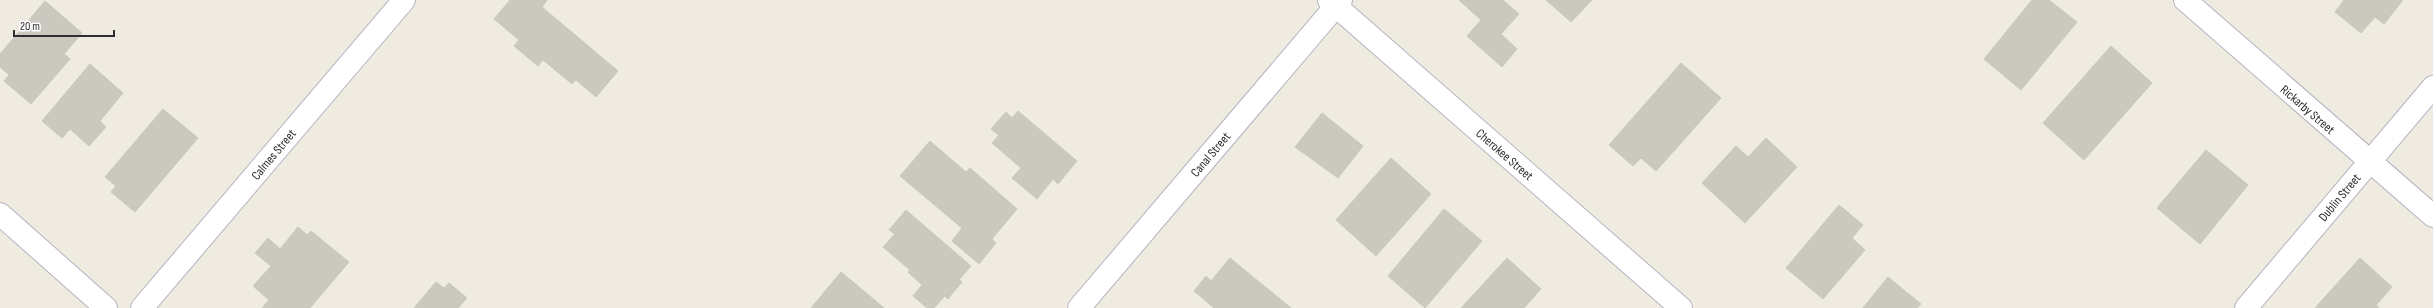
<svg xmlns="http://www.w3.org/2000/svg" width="2433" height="308" font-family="'Sofia Sans Condensed',sans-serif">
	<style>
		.building { fill: #cbc9bf; stroke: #cac8ba }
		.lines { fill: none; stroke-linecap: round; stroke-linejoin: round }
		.street-casing { stroke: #b4b4c0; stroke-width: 24 }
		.secondary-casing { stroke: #b4b4c0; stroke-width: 24 }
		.street { stroke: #fff; stroke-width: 22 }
		.secondary { stroke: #fff; stroke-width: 22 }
		.labels { text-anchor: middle; stroke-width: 3; stroke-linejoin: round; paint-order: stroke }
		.street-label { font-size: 13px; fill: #2e2e2e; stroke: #fff }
	</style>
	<rect width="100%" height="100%" fill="#efebe1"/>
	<g class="building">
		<polygon points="510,0 547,0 542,7 618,71 596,97 576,80 572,84 543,60 538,66 514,46 519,40 494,19"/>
		<polygon points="1459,0 1503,0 1519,14 1501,34 1517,49 1502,67 1467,36 1481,20"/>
		<polygon points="1546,0 1592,0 1571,22"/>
		<polygon points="2032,0 2049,0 2077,22 2021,90 1984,59"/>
		<polygon points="2344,0 2403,0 2384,24 2375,17 2361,33 2335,12"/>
		<polygon points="45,1 82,33 64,54 70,59 31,104 4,81 9,75 0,67 0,54"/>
		<polygon points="2111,46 2152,83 2084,160 2043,123"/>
		<polygon points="1681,63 1721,98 1656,171 1641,158 1633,166 1609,145"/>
		<polygon points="90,64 123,93 100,121 106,127 89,146 70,129 62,138 42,121"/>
		<polygon points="163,109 198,138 135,212 111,192 116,186 105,177"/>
		<polygon points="1018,111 1077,161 1058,184 1053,179 1037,199 1012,178 1021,168 992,143 999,135 991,129 1006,112 1012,118"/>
		<polygon points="1322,113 1363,146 1338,178 1295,147"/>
		<polygon points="1766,138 1797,167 1745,223 1702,183 1736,146 1748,157"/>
		<polygon points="930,141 966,172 970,168 1017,209 992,239 996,243 979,264 952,241 962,228 900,176"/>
		<polygon points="2206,150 2248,185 2200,244 2157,208"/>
		<polygon points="1391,158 1431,194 1376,256 1336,220"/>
		<polygon points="1839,205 1863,225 1852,238 1865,250 1823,299 1786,268"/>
		<polygon points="1444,209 1482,241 1425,308 1388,276"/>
		<polygon points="906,210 971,266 959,280 962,282 951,295 948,299 945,296 934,308 927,308 913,296 922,285 908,272 910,270 883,247 895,234 889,230"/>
		<polygon points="298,227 307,235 311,231 349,262 310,308 262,308 269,300 253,286 271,266 255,253 268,238 280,249"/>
		<polygon points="1230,258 1291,308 1214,308 1194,291 1206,276 1211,281"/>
		<polygon points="1507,258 1541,289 1524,308 1461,308"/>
		<polygon points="2360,258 2392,287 2376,305 2379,308 2315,308"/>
		<polygon points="841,272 877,302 884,308 811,308"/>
		<polygon points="1888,277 1921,304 1917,308 1863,308"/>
		<polygon points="436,282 444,288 449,283 467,298 458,308 414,308"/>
	</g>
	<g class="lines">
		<defs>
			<g id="street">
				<polyline points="1329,0 1681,308"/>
				<polyline points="2185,0 2433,216"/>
				<polyline points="142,308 404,0"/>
				<polyline points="1079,308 1341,0"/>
				<polyline points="2246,308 2433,87"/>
			</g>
			<polyline id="secondary" points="0,214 106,308"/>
		</defs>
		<use href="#street" class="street-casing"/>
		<use href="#secondary" class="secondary-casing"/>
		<use href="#street" class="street"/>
		<use href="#secondary" class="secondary"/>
	</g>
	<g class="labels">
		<g class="street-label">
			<text transform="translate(2308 109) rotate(41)" y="5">Rickarby Street</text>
			<text transform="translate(273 154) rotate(-50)" y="5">Calmes Street</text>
			<text transform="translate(1210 154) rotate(-50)" y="5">Canal Street</text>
			<text transform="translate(1505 154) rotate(41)" y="5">Cherokee Street</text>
			<text transform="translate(2339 197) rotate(-50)" y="5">Dublin Street</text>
		</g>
	</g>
	<path d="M14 30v6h100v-6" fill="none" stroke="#2e2e2e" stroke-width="2"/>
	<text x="20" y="30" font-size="12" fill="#2e2e2e" stroke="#ffffff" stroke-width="3" paint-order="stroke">20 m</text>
</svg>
